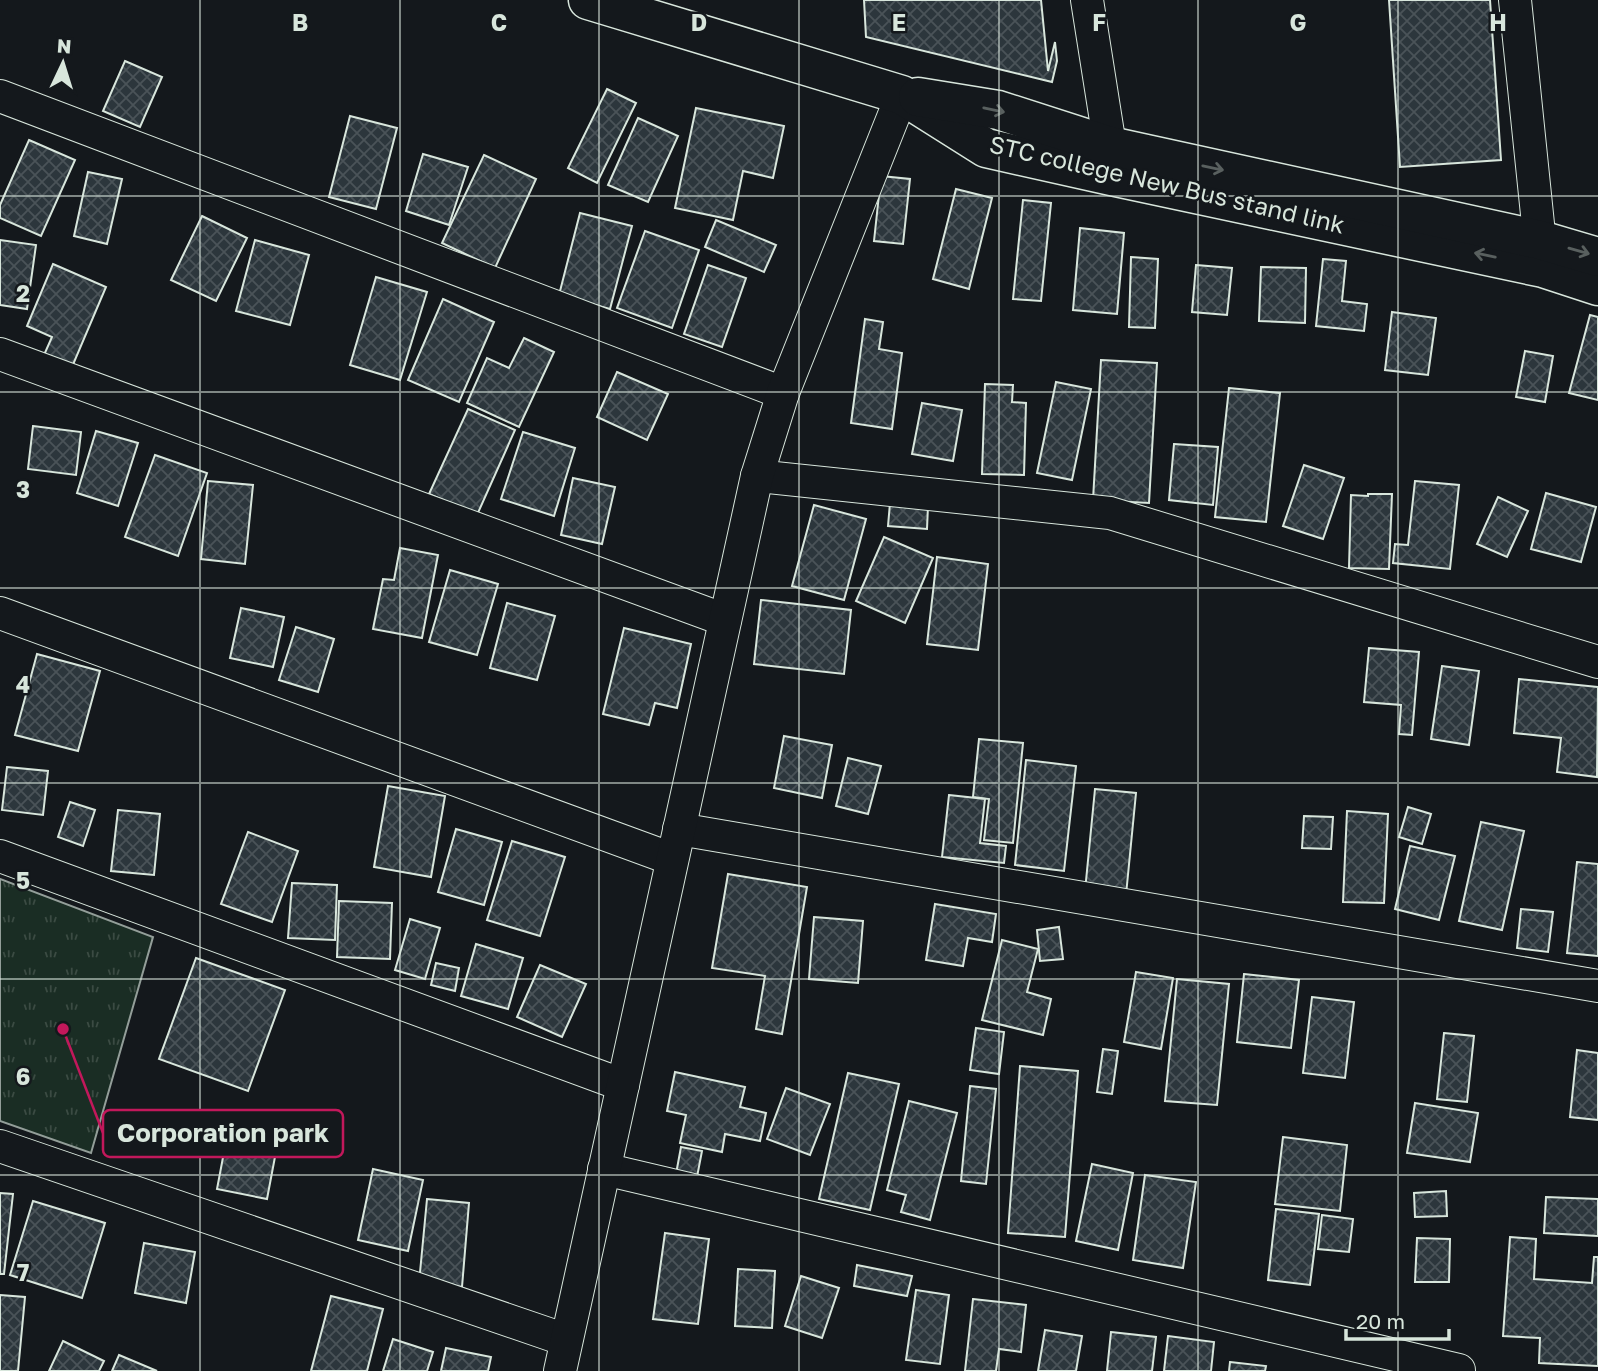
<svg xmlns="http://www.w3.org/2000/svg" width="1598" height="1371" font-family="'Golos Text',sans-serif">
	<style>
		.park { fill: url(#park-tufts); stroke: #939e99; stroke-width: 2 }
		.building { fill: url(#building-cross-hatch); stroke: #d8e6dc; stroke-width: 2 }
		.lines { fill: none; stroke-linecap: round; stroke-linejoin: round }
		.street-casing { stroke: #d8e6dc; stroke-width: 34 }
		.secondary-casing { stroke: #d8e6dc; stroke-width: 41 }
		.street { stroke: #14181c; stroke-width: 32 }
		.secondary { stroke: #14181c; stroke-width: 38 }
		.oneway { stroke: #59605f }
		.grid { fill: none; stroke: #d8e6dc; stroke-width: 2; stroke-opacity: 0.55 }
		.labels { text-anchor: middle; stroke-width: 5; stroke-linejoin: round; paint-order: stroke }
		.street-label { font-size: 24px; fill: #d8e6dc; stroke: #14181c }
		.grid-label { font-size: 23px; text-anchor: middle; font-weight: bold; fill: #d8e6dc; stroke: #14181c; stroke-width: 5; stroke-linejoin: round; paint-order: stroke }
		.leader { fill: none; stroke: #c2185b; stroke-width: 2.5 }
		.callout-dot { fill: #c2185b; stroke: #14181c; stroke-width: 2.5 }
		.callout { fill: #14181c; stroke: #c2185b; stroke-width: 2.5 }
		.callout-label { font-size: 26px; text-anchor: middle; font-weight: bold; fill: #d8e6dc }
	</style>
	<defs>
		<pattern id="park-tufts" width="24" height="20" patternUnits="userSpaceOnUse" patternTransform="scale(1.75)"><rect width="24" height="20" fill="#1a2d24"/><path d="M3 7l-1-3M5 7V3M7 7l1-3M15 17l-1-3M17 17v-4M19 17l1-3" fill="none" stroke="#3b4b43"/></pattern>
		<pattern id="building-cross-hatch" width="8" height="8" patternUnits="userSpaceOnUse" patternTransform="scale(1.75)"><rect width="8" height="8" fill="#2c363c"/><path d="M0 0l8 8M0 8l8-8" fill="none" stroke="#4a5358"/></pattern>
	</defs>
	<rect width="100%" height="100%" fill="#14181c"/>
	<polygon class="park" points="0,879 153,937 91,1153 0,1121"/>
	<g class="building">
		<polygon points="864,0 1041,0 1048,71 1055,42 1057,61 1052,82 866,37"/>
		<polygon points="1389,0 1490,0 1501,160 1400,167"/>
		<polygon points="125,61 162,77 140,127 103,111"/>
		<polygon points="607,89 636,103 597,183 568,168"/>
		<polygon points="696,108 784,126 773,178 743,171 733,220 675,208"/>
		<polygon points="350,116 397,128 376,209 329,197"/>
		<polygon points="638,118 678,136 648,202 608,185"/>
		<polygon points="29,140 75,160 41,236 0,218 0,205"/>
		<polygon points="423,154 468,167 449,225 406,211"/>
		<polygon points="484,155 536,179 495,268 442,243"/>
		<polygon points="88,172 122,179 107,244 74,236"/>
		<polygon points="881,176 910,179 903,244 874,241"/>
		<polygon points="956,189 992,198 969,289 933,279"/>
		<polygon points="1023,200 1051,203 1041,301 1013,299"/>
		<polygon points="580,213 632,226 610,309 559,295"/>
		<polygon points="202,216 247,238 216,301 171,280"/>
		<polygon points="716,220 776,245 764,272 705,247"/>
		<polygon points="1080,228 1124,233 1117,314 1073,310"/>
		<polygon points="645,231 699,250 672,328 617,308"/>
		<polygon points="0,240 36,245 27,309 0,305"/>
		<polygon points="255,240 309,255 290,325 236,311"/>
		<polygon points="1131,257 1158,259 1155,328 1129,327"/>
		<polygon points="1323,259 1346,261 1342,301 1367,304 1364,331 1316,326"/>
		<polygon points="53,264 106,287 72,367 44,355 52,337 27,326"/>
		<polygon points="708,265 746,278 722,347 684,334"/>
		<polygon points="1196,265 1232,268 1227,315 1192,312"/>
		<polygon points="1261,267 1306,268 1305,323 1259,321"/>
		<polygon points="376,277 427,292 400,380 350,365"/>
		<polygon points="443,299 494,322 459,402 408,380"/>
		<polygon points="1392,312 1436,318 1428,375 1385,370"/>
		<polygon points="1590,315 1598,317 1598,400 1569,393"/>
		<polygon points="865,319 883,322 879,349 902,353 892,429 851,423"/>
		<polygon points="524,338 554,352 519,427 467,403 487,358 509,368"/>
		<polygon points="1525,351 1553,356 1545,402 1516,397"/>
		<polygon points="1101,360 1157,363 1149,503 1093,500"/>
		<polygon points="617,372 668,394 647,440 597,417"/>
		<polygon points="1056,382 1091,389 1072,480 1037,473"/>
		<polygon points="985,384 1013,385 1012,402 1026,403 1024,475 982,474"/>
		<polygon points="1229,388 1280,393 1266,522 1215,517"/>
		<polygon points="922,403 962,410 953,461 912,454"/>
		<polygon points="468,409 515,430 477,515 429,494"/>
		<polygon points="33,426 81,432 76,475 28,469"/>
		<polygon points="96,431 138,443 118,506 77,493"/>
		<polygon points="523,432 575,448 554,516 501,499"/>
		<polygon points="1174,444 1218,447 1213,505 1169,500"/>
		<polygon points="155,455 207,473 178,556 125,537"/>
		<polygon points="1304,465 1344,478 1323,539 1283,526"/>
		<polygon points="573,478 615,487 602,544 561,535"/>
		<polygon points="208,481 253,485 245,564 201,559"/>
		<polygon points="1415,481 1459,485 1450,569 1393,563 1395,544 1408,545"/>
		<polygon points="1546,493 1596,507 1581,562 1531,549"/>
		<polygon points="1368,494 1392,494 1389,569 1349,568 1351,495 1368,496"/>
		<polygon points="1498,497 1528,511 1507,557 1477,544"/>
		<polygon points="890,503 928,506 927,529 888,526"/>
		<polygon points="814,505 866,519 844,600 792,586"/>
		<polygon points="884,537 933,558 905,623 856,601"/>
		<polygon points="400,548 438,555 422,638 373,629 383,579 394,580"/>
		<polygon points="937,557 988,564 978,650 927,644"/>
		<polygon points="450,570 498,584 477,655 429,642"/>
		<polygon points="761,600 851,610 844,674 754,664"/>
		<polygon points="507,603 555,616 537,680 490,668"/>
		<polygon points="241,608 284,617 273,667 230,658"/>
		<polygon points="296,627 334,639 318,692 279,680"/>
		<polygon points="624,628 691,644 677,708 655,703 649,725 603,714"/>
		<polygon points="1369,648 1419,652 1412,735 1399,734 1401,705 1364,702"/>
		<polygon points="37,654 100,671 78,751 15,735"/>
		<polygon points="1442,666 1479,671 1469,745 1431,739"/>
		<polygon points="1519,679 1598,687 1597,777 1557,772 1561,738 1514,733"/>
		<polygon points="784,736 832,745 822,798 774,788"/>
		<polygon points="979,739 1023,743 1013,843 984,840 989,799 973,797"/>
		<polygon points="848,758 881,766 868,814 836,806"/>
		<polygon points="1026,760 1076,766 1064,871 1015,865"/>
		<polygon points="7,767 48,771 43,815 2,810"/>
		<polygon points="388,786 445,796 431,877 374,867"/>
		<polygon points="1095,789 1136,793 1126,895 1085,891"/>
		<polygon points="949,795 985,799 980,843 1006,846 1004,863 942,857"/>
		<polygon points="70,802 95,810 83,846 58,837"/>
		<polygon points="1408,807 1431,814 1422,844 1399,837"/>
		<polygon points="118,810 160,814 154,875 111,871"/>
		<polygon points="1347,811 1388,814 1384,903 1343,902"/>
		<polygon points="1304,816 1333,817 1331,849 1302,848"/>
		<polygon points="1481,822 1524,831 1502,930 1459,921"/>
		<polygon points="456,829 502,842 484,905 438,892"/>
		<polygon points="248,832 298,851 272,922 221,904"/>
		<polygon points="512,841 565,857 540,936 487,920"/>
		<polygon points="1410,846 1455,856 1439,920 1395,909"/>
		<polygon points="1577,862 1598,864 1598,956 1567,953"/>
		<polygon points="728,874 807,887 782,1034 756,1029 765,976 712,968"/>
		<polygon points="292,883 337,885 335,940 288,938"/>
		<polygon points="339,901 392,903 390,959 337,957"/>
		<polygon points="935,904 996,914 992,942 968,938 963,966 926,960"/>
		<polygon points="1521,909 1553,912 1548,952 1517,948"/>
		<polygon points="814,917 863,921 858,983 809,979"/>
		<polygon points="410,919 440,928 425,979 395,970"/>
		<polygon points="1059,927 1063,959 1040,961 1037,930"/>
		<polygon points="1002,940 1038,949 1027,992 1051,999 1043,1035 982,1020"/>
		<polygon points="476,944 523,958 508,1009 461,996"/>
		<polygon points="196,958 285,990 248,1091 159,1059"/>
		<polygon points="436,963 459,968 455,991 431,985"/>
		<polygon points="540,965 586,984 562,1037 517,1017"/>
		<polygon points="1136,972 1173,978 1161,1049 1124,1042"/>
		<polygon points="1244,974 1299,980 1291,1048 1237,1042"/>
		<polygon points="1177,979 1229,984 1217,1105 1165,1101"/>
		<polygon points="1312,997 1354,1002 1345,1078 1303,1073"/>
		<polygon points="976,1028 1004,1032 999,1074 970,1070"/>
		<polygon points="1444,1033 1474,1036 1467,1102 1437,1099"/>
		<polygon points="1103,1049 1118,1051 1112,1094 1097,1092"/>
		<polygon points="1577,1050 1598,1053 1598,1120 1570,1117"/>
		<polygon points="1020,1066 1078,1071 1065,1237 1008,1233"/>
		<polygon points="675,1072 745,1087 740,1107 766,1113 760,1141 725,1134 722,1152 680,1143 686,1115 667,1111"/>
		<polygon points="848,1073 899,1084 870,1210 819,1199"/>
		<polygon points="970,1086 996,1089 986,1184 961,1181"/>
		<polygon points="786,1088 830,1104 810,1155 767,1139"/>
		<polygon points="909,1101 957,1113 930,1220 901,1212 906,1195 887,1190"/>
		<polygon points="1415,1103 1478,1113 1470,1162 1407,1153"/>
		<polygon points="228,1131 278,1141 267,1199 217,1189"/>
		<polygon points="1283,1137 1347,1145 1340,1211 1275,1204"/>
		<polygon points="681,1147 702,1151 697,1177 676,1174"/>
		<polygon points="1092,1164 1133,1173 1118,1250 1076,1241"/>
		<polygon points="373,1169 423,1180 408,1251 358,1240"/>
		<polygon points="1145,1175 1196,1182 1183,1268 1133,1260"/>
		<polygon points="1446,1191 1447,1216 1415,1217 1414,1193"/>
		<polygon points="0,1193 13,1194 4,1274 0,1274"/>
		<polygon points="1546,1197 1598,1199 1598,1236 1544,1233"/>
		<polygon points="427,1199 469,1203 462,1287 419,1283"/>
		<polygon points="33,1201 105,1223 82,1298 10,1275"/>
		<polygon points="1276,1209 1319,1214 1310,1285 1268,1280"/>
		<polygon points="1322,1215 1353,1219 1349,1252 1318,1249"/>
		<polygon points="665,1233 709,1239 698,1324 653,1319"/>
		<polygon points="1510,1237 1536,1239 1534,1279 1592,1283 1594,1257 1598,1257 1598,1366 1539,1363 1540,1338 1503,1336"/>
		<polygon points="1417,1238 1450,1239 1449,1282 1415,1282"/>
		<polygon points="144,1243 195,1252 186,1303 135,1293"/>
		<polygon points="857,1265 912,1276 907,1296 854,1286"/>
		<polygon points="738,1269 775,1271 772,1328 735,1326"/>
		<polygon points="801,1276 839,1288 822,1338 785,1326"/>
		<polygon points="916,1290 949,1295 940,1364 906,1360"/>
		<polygon points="0,1295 25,1297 18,1371 0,1371"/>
		<polygon points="331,1296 383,1309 367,1371 311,1371"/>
		<polygon points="973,1299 1026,1305 1021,1352 999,1349 996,1371 965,1371"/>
		<polygon points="1045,1330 1082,1336 1076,1371 1038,1371"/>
		<polygon points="1111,1332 1156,1337 1152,1371 1107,1371"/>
		<polygon points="1168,1336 1214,1342 1211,1371 1164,1371"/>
		<polygon points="393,1339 433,1352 427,1371 383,1371"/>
		<polygon points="63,1341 104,1361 99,1371 49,1371"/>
		<polygon points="446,1348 491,1357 488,1371 441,1371"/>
		<polygon points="119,1355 157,1371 112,1371"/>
		<polygon points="1230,1362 1266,1366 1265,1371 1229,1371"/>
	</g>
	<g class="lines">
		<defs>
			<g id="street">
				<polyline points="1087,0 1110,146"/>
				<polyline points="1515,0 1542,263"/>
				<polyline points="0,96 783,393"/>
				<polyline points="0,354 725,620"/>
				<polyline points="757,476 1110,513 1598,662"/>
				<polyline points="0,613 672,859"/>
				<polyline points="679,829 1598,986"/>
				<polyline points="0,856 623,1085"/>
				<polyline points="0,1146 566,1340"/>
				<polyline points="604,1169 1459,1370 1459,1371"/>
				<polyline points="560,1371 757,476 783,393 902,95"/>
			</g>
			<g id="secondary">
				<polyline points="588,0 902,95 986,148 1111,176 1543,268 1598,286"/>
				<polyline points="918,97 998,110 1110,146 1540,240 1598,257"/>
			</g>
		</defs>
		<use href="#street" class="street-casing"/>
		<use href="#secondary" class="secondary-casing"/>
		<use href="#street" class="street"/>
		<use href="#secondary" class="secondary"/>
	</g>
	<defs><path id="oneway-shaft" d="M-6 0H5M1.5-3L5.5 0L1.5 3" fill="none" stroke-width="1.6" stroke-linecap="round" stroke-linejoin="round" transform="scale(1.75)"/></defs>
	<g class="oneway">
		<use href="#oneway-shaft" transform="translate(994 110) rotate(12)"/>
		<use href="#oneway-shaft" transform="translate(1213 168) rotate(12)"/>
		<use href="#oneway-shaft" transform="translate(1579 251) rotate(16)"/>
		<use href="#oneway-shaft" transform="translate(1485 255) rotate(-168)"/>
	</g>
	<path class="grid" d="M200,0V1371M400,0V1371M599,0V1371M799,0V1371M999,0V1371M1198,0V1371M1398,0V1371M0,196H1598M0,392H1598M0,588H1598M0,783H1598M0,979H1598M0,1175H1598"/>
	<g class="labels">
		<g class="street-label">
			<text transform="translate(1167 185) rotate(13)" y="8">STC college New Bus stand link</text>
		</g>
	</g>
	<g class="grid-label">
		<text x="300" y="31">B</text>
		<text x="499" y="31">C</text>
		<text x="699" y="31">D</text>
		<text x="899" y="31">E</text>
		<text x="1099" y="31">F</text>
		<text x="1298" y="31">G</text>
		<text x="1498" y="31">H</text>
		<text x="23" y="302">2</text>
		<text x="23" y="498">3</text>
		<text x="23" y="693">4</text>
		<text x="23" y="889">5</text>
		<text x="23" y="1085">6</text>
		<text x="23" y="1281">7</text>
	</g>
	<path class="leader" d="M63 1029L103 1133"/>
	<circle class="callout-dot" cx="63" cy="1029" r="7"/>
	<rect class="callout" x="103" y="1110" width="240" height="47" rx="7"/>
	<g class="callout-label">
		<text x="223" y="1142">Corporation park</text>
	</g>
	<g transform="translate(63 63) rotate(4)" stroke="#14181c" stroke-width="5" paint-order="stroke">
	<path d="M0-5L12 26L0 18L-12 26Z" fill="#d8e6dc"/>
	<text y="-10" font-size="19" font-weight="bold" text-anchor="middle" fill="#d8e6dc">N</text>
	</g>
	<path d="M1346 1329v10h103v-10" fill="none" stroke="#d8e6dc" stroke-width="3.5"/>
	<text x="1356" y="1329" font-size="21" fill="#d8e6dc" stroke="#14181c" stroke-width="5" paint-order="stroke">20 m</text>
</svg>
